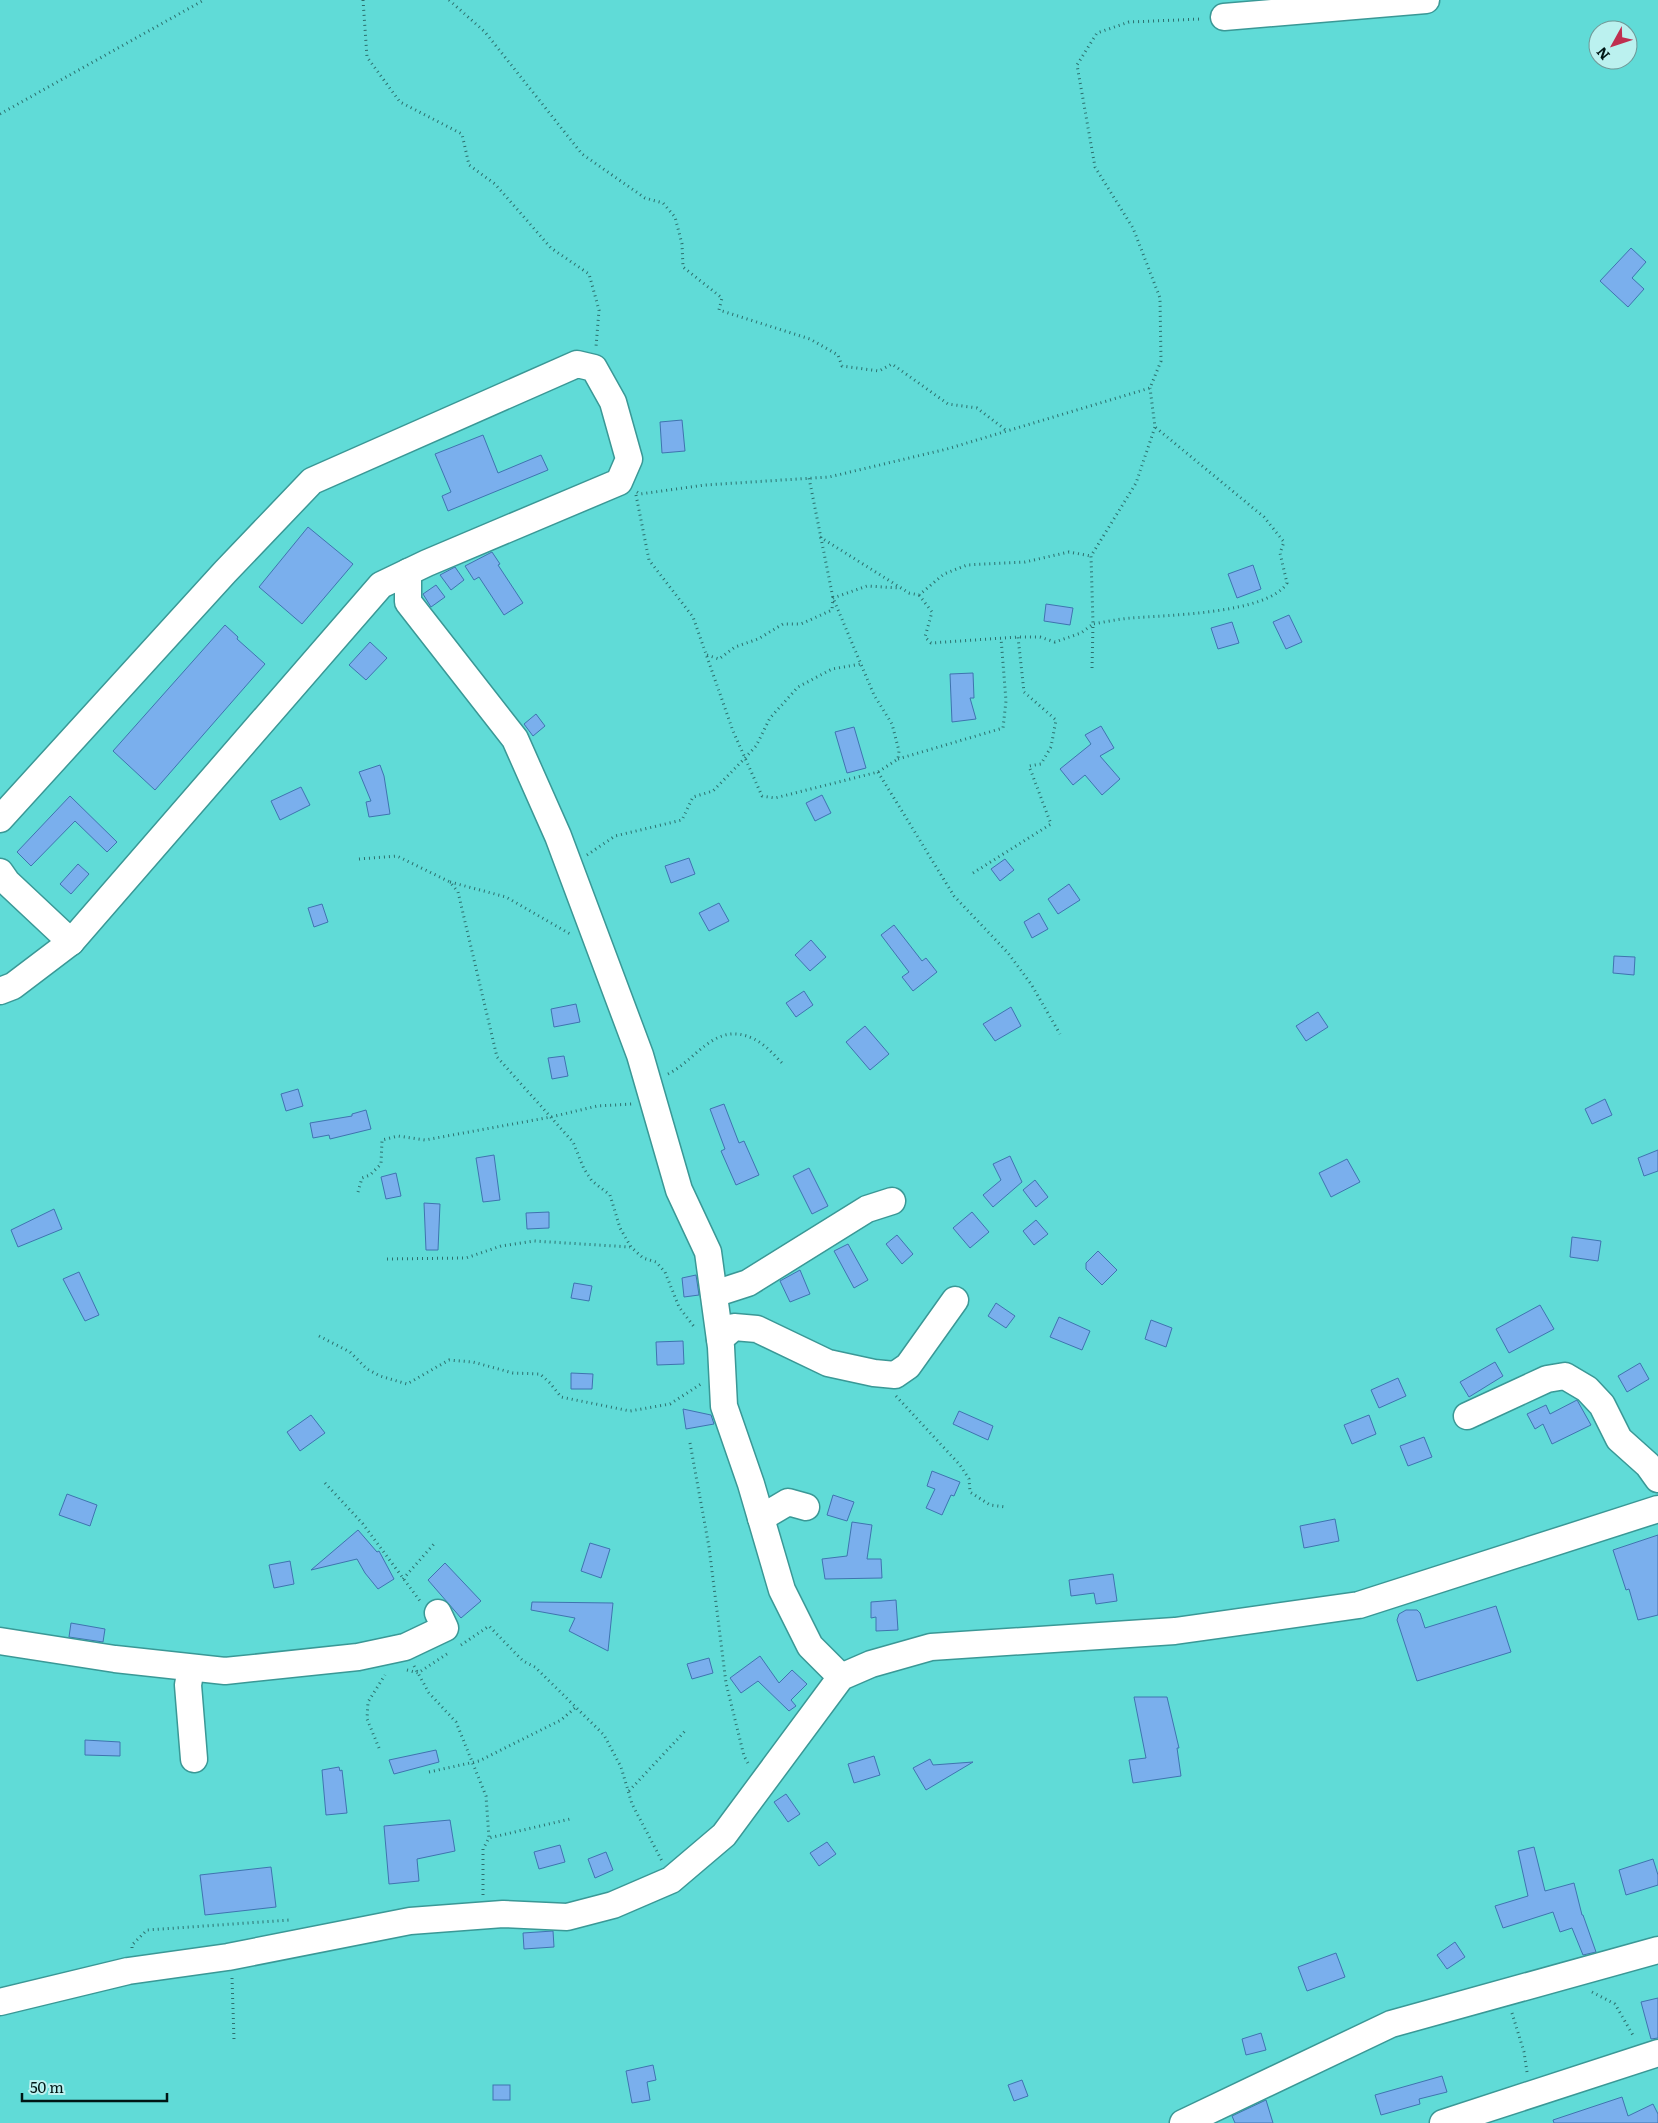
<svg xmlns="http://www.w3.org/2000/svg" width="1658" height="2123" font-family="Literata,serif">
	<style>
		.building { fill: #7aafed; stroke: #3f74af }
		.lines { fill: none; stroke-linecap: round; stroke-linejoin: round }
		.minor-casing { stroke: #3a9896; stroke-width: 29 }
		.path { stroke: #2c706e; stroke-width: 3; stroke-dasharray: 1 4; stroke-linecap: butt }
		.minor { stroke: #fff; stroke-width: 26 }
	</style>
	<rect width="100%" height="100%" fill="#60dbd7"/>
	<g class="building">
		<polygon points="1631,248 1646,262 1632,278 1644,289 1628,307 1600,281"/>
		<polygon points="682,420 685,451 662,453 660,422"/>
		<polygon points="483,435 498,473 541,455 548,470 448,511 442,496 451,492 435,454"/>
		<polygon points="308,527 353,564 302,624 259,587"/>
		<polygon points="492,552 500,564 498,565 523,603 504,615 479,577 474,580 465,566"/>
		<polygon points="1253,565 1261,589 1237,598 1228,574"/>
		<polygon points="455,567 464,580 451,590 440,575"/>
		<polygon points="436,585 445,597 431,607 423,594"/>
		<polygon points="1046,604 1073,608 1070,625 1044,621"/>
		<polygon points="1289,615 1302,642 1286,649 1273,622"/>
		<polygon points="1232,622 1239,643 1218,649 1211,628"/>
		<polygon points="225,625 238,637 237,639 265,664 155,790 113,751"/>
		<polygon points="370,642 387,658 366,680 349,665"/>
		<polygon points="973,673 974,698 970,698 976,719 952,722 950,674"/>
		<polygon points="536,714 545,726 533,736 524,724"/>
		<polygon points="1101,726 1114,748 1100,756 1120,779 1102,795 1085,775 1073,785 1060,769 1091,744 1085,735"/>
		<polygon points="854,727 866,768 847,773 835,732"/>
		<polygon points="380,765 384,776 390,814 369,817 366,802 371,801 359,772"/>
		<polygon points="301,787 310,805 280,820 271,801"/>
		<polygon points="822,795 831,813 815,821 806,803"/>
		<polygon points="70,796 117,842 107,852 75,821 31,866 17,852"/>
		<polygon points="689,858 695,874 671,883 665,866"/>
		<polygon points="1005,859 1014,870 1000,881 991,869"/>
		<polygon points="78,864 89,874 71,894 60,884"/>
		<polygon points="1069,884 1080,900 1058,914 1048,899"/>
		<polygon points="719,903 729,921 709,931 699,913"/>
		<polygon points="322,904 328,922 314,927 308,908"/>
		<polygon points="1039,913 1048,929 1032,938 1024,922"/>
		<polygon points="894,925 922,961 926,958 937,972 913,991 902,977 909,972 881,935"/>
		<polygon points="811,940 826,957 810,971 795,955"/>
		<polygon points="1614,956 1635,957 1634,975 1613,973"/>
		<polygon points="804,991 813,1005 796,1017 786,1003"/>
		<polygon points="576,1004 580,1022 554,1027 551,1009"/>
		<polygon points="1011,1007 1021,1026 995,1041 983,1024"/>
		<polygon points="1318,1012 1328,1027 1306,1041 1296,1026"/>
		<polygon points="865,1026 889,1054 870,1070 846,1042"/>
		<polygon points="564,1056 568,1076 552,1079 548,1058"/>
		<polygon points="298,1089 303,1106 286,1111 281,1094"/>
		<polygon points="1605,1099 1612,1115 1592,1124 1585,1109"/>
		<polygon points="724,1104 739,1143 744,1141 759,1175 736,1185 721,1151 725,1149 710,1109"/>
		<polygon points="366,1110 371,1129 330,1139 329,1135 313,1138 310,1123 352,1116 352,1114"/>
		<polygon points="1658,1150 1658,1171 1644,1176 1638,1158"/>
		<polygon points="494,1155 500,1200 483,1202 476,1158"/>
		<polygon points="1010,1156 1022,1182 993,1207 983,1195 1001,1180 993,1164"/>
		<polygon points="1347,1159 1360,1182 1331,1197 1319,1173"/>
		<polygon points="809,1168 828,1206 812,1214 793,1176"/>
		<polygon points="396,1173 401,1196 386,1199 381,1177"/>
		<polygon points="1035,1180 1048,1197 1036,1207 1023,1190"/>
		<polygon points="424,1203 440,1204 438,1250 426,1250"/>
		<polygon points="54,1209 62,1229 18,1247 11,1230"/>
		<polygon points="549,1212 549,1228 527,1229 526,1213"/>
		<polygon points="972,1212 989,1232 970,1248 953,1228"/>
		<polygon points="1036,1220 1048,1234 1034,1245 1023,1231"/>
		<polygon points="897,1235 913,1254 902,1264 886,1244"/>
		<polygon points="1572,1237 1601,1241 1598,1261 1570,1257"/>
		<polygon points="848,1244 868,1280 854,1288 834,1251"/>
		<polygon points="1098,1251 1117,1270 1102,1285 1086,1269 1086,1263"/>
		<polygon points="800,1270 810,1294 790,1302 780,1281"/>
		<polygon points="79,1272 99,1315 85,1321 63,1279"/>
		<polygon points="696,1275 699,1295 684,1297 682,1278"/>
		<polygon points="574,1283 592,1286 589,1301 571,1298"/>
		<polygon points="996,1303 1015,1316 1006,1328 988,1316"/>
		<polygon points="1540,1305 1554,1329 1509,1353 1496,1329"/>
		<polygon points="1059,1317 1090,1331 1082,1350 1050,1337"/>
		<polygon points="1151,1320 1172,1328 1166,1347 1145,1339"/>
		<polygon points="683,1341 684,1364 657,1365 656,1342"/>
		<polygon points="1495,1362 1503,1376 1469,1397 1460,1382"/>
		<polygon points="1640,1363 1649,1379 1627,1392 1618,1376"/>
		<polygon points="571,1373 593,1374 592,1389 571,1389"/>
		<polygon points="1398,1378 1406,1396 1379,1408 1371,1390"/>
		<polygon points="1577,1400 1591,1425 1552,1444 1543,1424 1535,1429 1527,1414 1546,1405 1550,1414"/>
		<polygon points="683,1409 711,1415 714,1424 686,1429"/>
		<polygon points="959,1411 993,1426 988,1440 953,1424"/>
		<polygon points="311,1415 325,1433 300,1451 287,1432"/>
		<polygon points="1369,1415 1376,1434 1352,1444 1344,1425"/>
		<polygon points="1424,1437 1432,1457 1408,1466 1400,1446"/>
		<polygon points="932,1471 960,1482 954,1496 951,1495 942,1515 926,1508 935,1489 927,1486"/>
		<polygon points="67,1494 97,1505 90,1526 59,1515"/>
		<polygon points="833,1495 854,1502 847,1521 827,1515"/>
		<polygon points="1335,1519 1339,1541 1304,1548 1300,1526"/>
		<polygon points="852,1522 872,1525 867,1559 881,1559 882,1578 825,1579 822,1559 847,1556"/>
		<polygon points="358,1530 377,1552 379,1551 394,1579 378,1589 365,1573 357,1559 311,1570"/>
		<polygon points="1658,1535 1658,1615 1638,1620 1629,1589 1626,1590 1613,1550"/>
		<polygon points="590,1543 610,1549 601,1578 581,1571"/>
		<polygon points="290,1561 294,1584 274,1588 269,1565"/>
		<polygon points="445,1563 481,1601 461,1618 428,1580"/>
		<polygon points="1113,1574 1117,1601 1096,1604 1094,1593 1071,1596 1069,1580"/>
		<polygon points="896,1600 898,1630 876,1631 876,1617 871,1618 871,1602"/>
		<polygon points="532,1602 613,1603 608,1651 569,1631 575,1618 531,1610"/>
		<polygon points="1496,1606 1511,1652 1417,1681 1397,1620 1399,1614 1406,1610 1417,1610 1420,1613 1425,1628"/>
		<polygon points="71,1623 105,1629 103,1642 69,1637"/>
		<polygon points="760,1656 779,1683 792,1670 807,1684 791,1700 796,1706 789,1711 758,1681 741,1693 730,1678"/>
		<polygon points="709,1658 713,1673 692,1679 687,1664"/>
		<polygon points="1134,1697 1167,1697 1179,1748 1177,1748 1181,1776 1133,1783 1129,1760 1146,1758"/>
		<polygon points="85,1740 120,1742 120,1756 85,1755"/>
		<polygon points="436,1750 439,1762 394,1774 389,1760"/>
		<polygon points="874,1756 880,1775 854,1783 848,1764"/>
		<polygon points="930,1759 933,1765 973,1762 926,1790 913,1768"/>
		<polygon points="339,1767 340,1771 342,1770 347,1813 326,1815 322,1770"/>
		<polygon points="786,1794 800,1814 788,1822 774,1802"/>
		<polygon points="450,1820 455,1851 417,1859 419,1881 389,1884 384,1826"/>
		<polygon points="827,1842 836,1854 819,1866 810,1853"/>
		<polygon points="560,1845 565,1862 539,1869 534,1852"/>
		<polygon points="1534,1847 1545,1891 1574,1883 1582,1915 1583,1915 1596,1952 1583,1955 1572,1928 1560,1932 1553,1912 1503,1928 1495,1906 1528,1896 1518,1851"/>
		<polygon points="606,1852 613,1870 595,1878 588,1859"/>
		<polygon points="1653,1859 1658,1875 1658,1885 1626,1895 1619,1870"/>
		<polygon points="271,1867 276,1907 205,1915 200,1875"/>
		<polygon points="553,1931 554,1947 524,1949 523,1933"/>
		<polygon points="1455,1942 1465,1957 1447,1969 1437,1955"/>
		<polygon points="1336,1953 1345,1977 1307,1991 1298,1967"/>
		<polygon points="1658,1998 1658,2038 1651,2039 1641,2002"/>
		<polygon points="1261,2033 1266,2050 1246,2055 1242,2039"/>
		<polygon points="653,2065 656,2080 647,2082 650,2100 632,2103 626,2071"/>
		<polygon points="1442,2076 1447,2092 1419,2099 1420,2104 1381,2115 1375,2095"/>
		<polygon points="1022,2080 1028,2096 1014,2101 1008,2085"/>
		<rect x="493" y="2085" width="17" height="15"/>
		<polygon points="1622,2097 1628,2116 1653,2104 1658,2114 1658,2123 1554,2123 1553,2120"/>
		<polygon points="1266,2100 1273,2123 1235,2123 1232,2116"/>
	</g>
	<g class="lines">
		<defs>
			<g id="minor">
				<polyline points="1224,17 1426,0"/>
				<polyline points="408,572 408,602 515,739 558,836 640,1055 679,1190 708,1252 721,1347 724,1406 751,1484 782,1590 810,1646 841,1677"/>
				<polyline points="0,819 225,572 312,481 577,364 594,368 613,402 629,459 619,482 427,563 381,585 71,942 13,986 0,991"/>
				<polyline points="0,872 7,882 71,942"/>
				<polyline points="714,1294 748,1283 867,1209 892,1201"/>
				<polyline points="720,1339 734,1327 757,1329 828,1363 874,1373 895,1375 908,1366 955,1300"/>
				<polyline points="1467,1416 1547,1379 1565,1376 1587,1389 1602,1405 1619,1439 1648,1465 1658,1479"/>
				<polyline points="761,1518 788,1502 806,1507"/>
				<polyline points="0,1641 115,1659 225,1671 358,1657 405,1647 445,1628 438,1613"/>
				<polyline points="191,1668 188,1685 194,1759"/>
				<polyline points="0,2002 128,1971 228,1957 410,1921 503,1914 567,1917 613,1905 671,1880 724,1835 841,1677 871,1664 931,1647 1175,1631 1359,1605 1658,1509"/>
				<polyline points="1183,2123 1391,2024 1658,1950"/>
				<polyline points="1443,2123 1658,2053"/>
			</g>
		</defs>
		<use href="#minor" class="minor-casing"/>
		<g class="path">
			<polyline points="363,0 367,57 400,102 462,134 469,165 495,184 551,248 589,274 599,310 596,347"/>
			<polyline points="449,0 485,32 582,154 645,198 663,203 675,217 682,244 683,267 722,298 719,310 810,339 838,355 842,366 879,371 892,364 948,404 977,408 1007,431"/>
			<polyline points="0,114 204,0"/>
			<polyline points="637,492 640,494 705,485 829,477 947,449 1150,388 1161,361 1160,298 1133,228 1095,167 1077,65 1097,33 1129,22 1202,19"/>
			<polyline points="636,495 649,560 693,617 733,731 762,796 775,798 878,772 898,759 899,751 892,724 874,695 833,598 809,478"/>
			<polyline points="820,537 909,593 919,595 944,574 967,565 1025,562 1069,552 1091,556"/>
			<polyline points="919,595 932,612 925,637 931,643 1018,637 1040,637 1055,642 1081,633 1093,624 1091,556 1136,483 1155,427 1150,388"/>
			<polyline points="707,655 719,659 735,647 758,639 783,624 801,624 832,610 833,598 867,586 900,588"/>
			<path d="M1092,668L1093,624C1105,622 1118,619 1131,618C1166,615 1268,614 1287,583L1280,553L1284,542L1264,517L1155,427"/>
			<polyline points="898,759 1003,728 1006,701 1001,638"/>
			<polyline points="878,772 954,896 1008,953 1031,984 1060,1034"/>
			<polyline points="587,855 615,836 682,820 693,797 713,791 745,758 756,746 770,718 798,687 832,669 861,664"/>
			<polyline points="359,859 397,856 450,882 458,892 497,1057 573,1142 584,1169 592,1181 610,1195 620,1228 631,1247 643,1258 656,1262 665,1272 679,1307 695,1328"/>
			<polyline points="973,873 1051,824 1029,766 1041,764 1051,747 1056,720 1024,692 1018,637"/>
			<polyline points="450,882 506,897 570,934"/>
			<path d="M668,1074C698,1059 715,1020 754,1039C765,1044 775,1056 783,1064"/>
			<polyline points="358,1192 362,1178 370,1175 381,1164 382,1140 398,1136 425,1140 551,1117 597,1106 632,1104"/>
			<polyline points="387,1259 466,1258 501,1246 534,1241 630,1247"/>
			<polyline points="319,1336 350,1352 367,1369 380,1376 407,1384 449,1360 473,1362 513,1373 540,1374 550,1383 561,1397 630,1411 670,1404 701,1384"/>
			<polyline points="896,1396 960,1465 969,1479 970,1492 990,1505 1006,1507"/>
			<polyline points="690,1443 709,1547 726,1683 744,1756 749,1765"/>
			<polyline points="325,1483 363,1524 420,1601"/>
			<polyline points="403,1579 434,1544"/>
			<polyline points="461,1645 489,1626 523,1661 535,1667 604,1735 621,1767 632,1804 662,1861"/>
			<polyline points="414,1666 429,1693 456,1722 486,1796 489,1838"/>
			<polyline points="407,1670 418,1673 447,1654"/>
			<polyline points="379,1748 367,1719 368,1702 385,1675"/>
			<polyline points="429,1772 479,1761 561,1720 575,1708"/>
			<polyline points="629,1791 687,1729"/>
			<polyline points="483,1895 483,1849 489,1838 570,1819"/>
			<polyline points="132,1948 132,1945 147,1930 290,1920 291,1922"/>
			<polyline points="232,1978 234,2040"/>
			<polyline points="1592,1992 1615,2004 1634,2037"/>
			<polyline points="1512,2013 1524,2052 1527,2072"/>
		</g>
		<use href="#minor" class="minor"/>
	</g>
	<g transform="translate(1613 45) rotate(230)"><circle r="24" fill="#bbf1ef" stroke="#709998"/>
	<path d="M0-4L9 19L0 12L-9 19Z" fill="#bf2f50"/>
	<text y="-8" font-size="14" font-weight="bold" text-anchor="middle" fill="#001615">N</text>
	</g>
	<path d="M22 2093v8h145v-8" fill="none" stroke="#001615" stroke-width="2.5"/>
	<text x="30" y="2093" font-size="15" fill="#001615" stroke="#bbf1ef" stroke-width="4" paint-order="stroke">50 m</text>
</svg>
